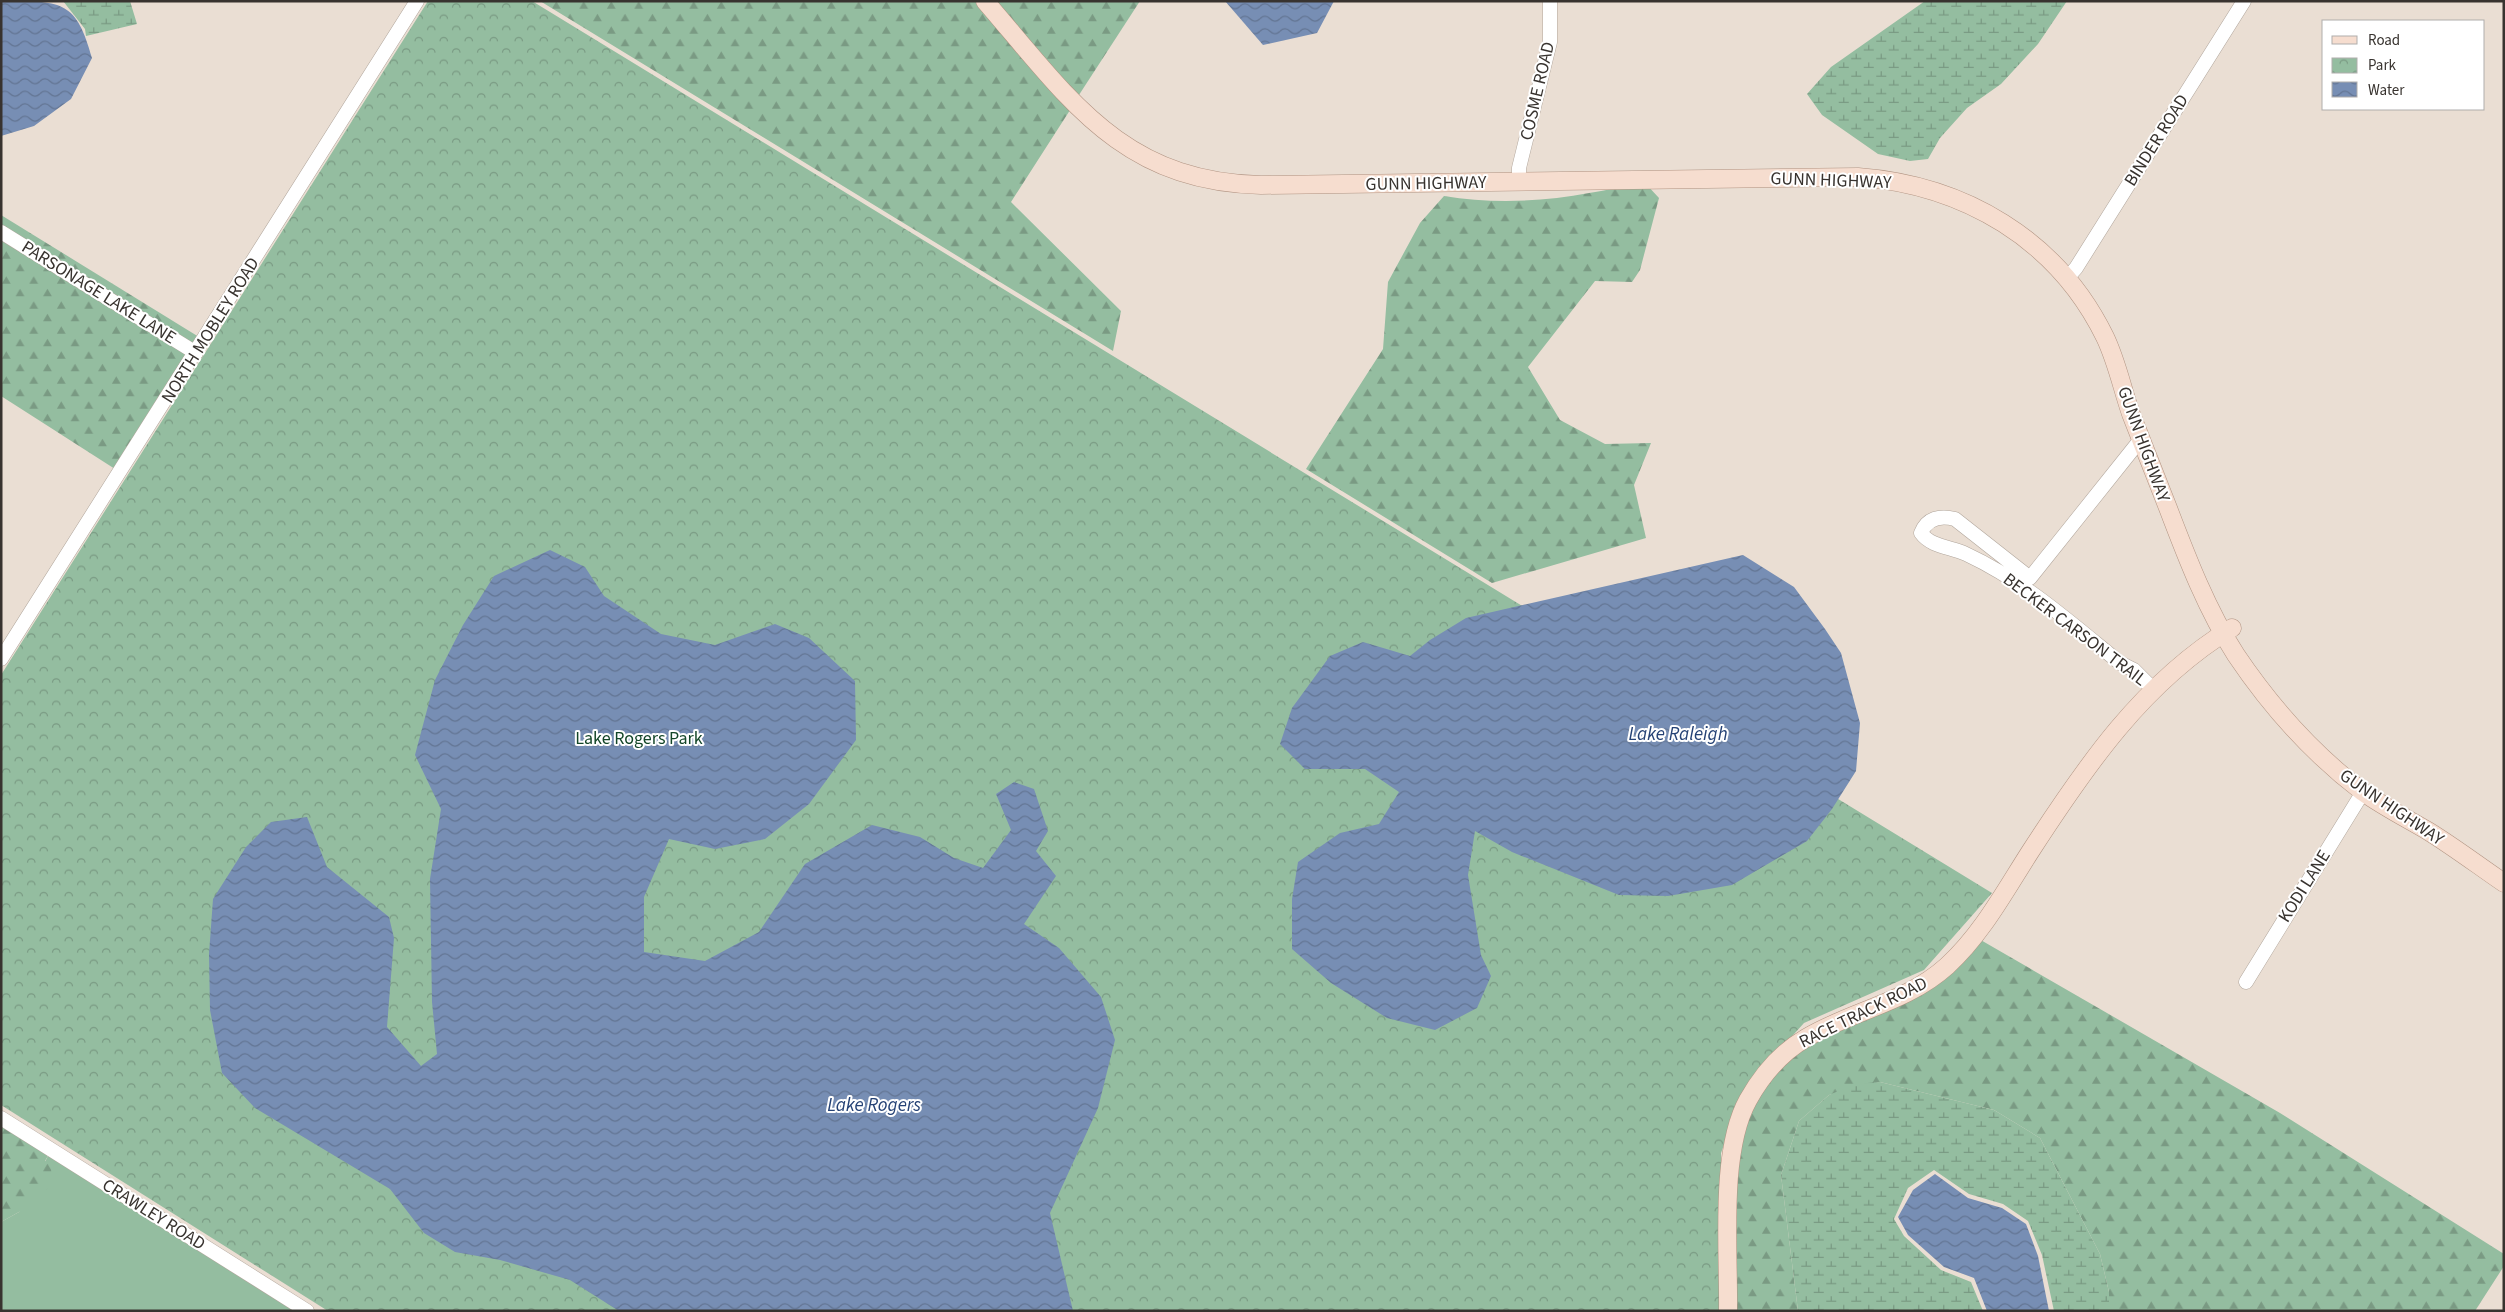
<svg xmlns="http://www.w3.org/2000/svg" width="2505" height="1312" font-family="'Source Sans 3',sans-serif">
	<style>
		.grass { fill: #94bda0 }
		.forest { fill: url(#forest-firs) }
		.wetland { fill: url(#wetland-marsh) }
		.park { fill: url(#park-crowns) }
		.water { fill: url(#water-waves) }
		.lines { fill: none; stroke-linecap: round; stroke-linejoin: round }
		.minor-casing { stroke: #b1a69c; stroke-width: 15 }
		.major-casing { stroke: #b09382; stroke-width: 19 }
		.minor { stroke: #fff; stroke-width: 14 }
		.major { stroke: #f6ddcf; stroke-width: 18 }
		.labels { text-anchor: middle; stroke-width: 4; stroke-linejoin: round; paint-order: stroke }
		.street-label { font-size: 18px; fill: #38332f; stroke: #fff }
		.park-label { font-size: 18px; fill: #134628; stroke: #fff }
		.water-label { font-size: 19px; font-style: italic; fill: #254275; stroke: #fff }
	</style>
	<defs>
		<pattern id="forest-firs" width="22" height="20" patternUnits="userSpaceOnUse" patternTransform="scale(1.25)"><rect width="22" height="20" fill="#94bda0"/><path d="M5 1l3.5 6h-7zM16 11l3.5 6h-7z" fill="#7a9a83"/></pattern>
		<pattern id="wetland-marsh" width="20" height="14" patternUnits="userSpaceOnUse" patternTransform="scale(1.25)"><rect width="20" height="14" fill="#94bda0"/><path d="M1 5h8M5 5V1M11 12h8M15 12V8" fill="none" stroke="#7a9a83"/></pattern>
		<pattern id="park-crowns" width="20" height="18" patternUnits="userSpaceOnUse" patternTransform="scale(1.25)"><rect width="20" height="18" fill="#94bda0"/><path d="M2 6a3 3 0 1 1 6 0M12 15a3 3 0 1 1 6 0" fill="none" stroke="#7a9a83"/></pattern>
		<pattern id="water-waves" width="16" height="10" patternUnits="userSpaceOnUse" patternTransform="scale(1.25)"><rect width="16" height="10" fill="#778eb4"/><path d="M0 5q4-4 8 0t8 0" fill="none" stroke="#637593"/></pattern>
	</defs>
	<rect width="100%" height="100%" fill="#eaded3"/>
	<polygon class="grass" points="49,1154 297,1311 1,1311 1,1222 19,1212"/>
	<g class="forest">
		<polygon points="540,1 978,1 1072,107 1011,202 1121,311 1113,351"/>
		<polygon points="992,1 1140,1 1077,98"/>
		<path d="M1646,184L1659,198L1640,270L1632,282L1595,281L1528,367L1560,420L1605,444L1651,443L1634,485L1646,538L1492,583L1306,469L1383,349L1388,282L1420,223L1444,196C1491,204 1542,202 1589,193C1611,190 1623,185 1646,184Z"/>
		<polygon points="1,215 199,337 194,346 1,226"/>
		<polygon points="1,238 188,354 115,469 1,396"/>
		<polygon points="1979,939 2280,1113 2504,1254 2504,1266 2475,1311 2109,1311 2109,1292 2100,1254 2040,1138 1994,1110 1880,1082 1829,1095 1799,1121 1781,1175 1798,1311 1734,1311 1735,1183 1746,1119 1778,1068 1820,1037"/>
		<polygon points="1,1124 49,1154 45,1161 51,1165 52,1185 19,1212 1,1222"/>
	</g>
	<g class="wetland">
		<polygon points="63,1 130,1 137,24 86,36 85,29"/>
		<polygon points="1925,1 2067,1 2038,44 2001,84 1967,108 1940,138 1928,159 1910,161 1878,154 1822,115 1807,94 1831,67"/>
		<polygon points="1880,1082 1994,1110 2040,1138 2100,1254 2109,1292 2109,1311 2054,1311 2042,1255 2028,1221 2003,1204 1969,1194 1934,1170 1908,1188 1894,1219 1904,1236 1941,1270 1971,1282 1983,1311 1798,1311 1781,1175 1799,1121 1829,1095 1855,1084"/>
	</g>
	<polygon class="park" points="428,1 532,1 1992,893 1924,970 1804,1023 1745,1088 1721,1153 1722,1311 328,1311 1,1105 1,675"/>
	<g class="water">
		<path d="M1,1C62,1 76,0 92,58L71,99L34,126L1,136Z"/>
		<polygon points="1225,1 1334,1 1317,33 1263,45"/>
		<polygon points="550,550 585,567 604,596 661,634 715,645 775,624 809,638 855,681 856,740 809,804 765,839 715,849 669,839 644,897 644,952 705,961 759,932 805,864 872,825 920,837 954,858 983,868 1011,830 996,794 1014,782 1034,789 1048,831 1036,851 1056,876 1024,924 1059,948 1101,997 1115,1040 1098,1108 1050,1213 1073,1311 619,1311 570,1280 500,1260 455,1252 424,1233 390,1189 255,1108 222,1073 210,1010 209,954 213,899 246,847 271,822 307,817 327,867 389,917 394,938 387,1027 421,1066 437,1054 432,1002 430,879 441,809 415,755 435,680 463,625 494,576"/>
		<polygon points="1743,555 1794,587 1825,629 1841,653 1860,723 1856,771 1832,809 1807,841 1732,885 1668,896 1619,895 1512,852 1475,831 1468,875 1481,955 1491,976 1477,1008 1435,1030 1387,1018 1331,983 1292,949 1292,899 1298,862 1340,833 1379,824 1399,792 1365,769 1305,769 1280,744 1292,708 1330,656 1363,642 1410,656 1430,640 1466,618"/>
		<polygon points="1935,1174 1968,1198 2002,1208 2026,1224 2038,1256 2049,1311 1987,1311 1974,1278 1944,1267 1908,1235 1898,1217 1913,1190"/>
	</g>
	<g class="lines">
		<defs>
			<g id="minor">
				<polyline points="1519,181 1519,168 1550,42 1550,1"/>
				<polyline points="1,232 196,353"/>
				<polyline points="2067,278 2076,268 2244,1"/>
				<path d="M2141,439L2030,578L1955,519C1940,515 1927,518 1921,533C1931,547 1951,547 1966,554C2024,581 2071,623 2120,663L2134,670L2154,690"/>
				<polyline points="1,659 417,1"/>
				<polyline points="2246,982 2363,792"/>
				<polyline points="1,1118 307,1311"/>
			</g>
			<g id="major">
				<path d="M985,1C1068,97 1121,182 1261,185L1858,177C1964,185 2057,239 2105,337C2117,362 2122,388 2131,414C2143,445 2156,477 2168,508C2187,558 2207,610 2236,655C2271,707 2313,754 2363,792C2384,807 2406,818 2428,831C2454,847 2479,866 2504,883"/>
				<path d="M1728,1311C1729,1251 1719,1152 1748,1100C1762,1075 1782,1052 1806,1038C1853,1010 1906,1003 1947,966C1982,934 2005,891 2030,852C2085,767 2143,682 2232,628"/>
			</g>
		</defs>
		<use href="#minor" class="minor-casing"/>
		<use href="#major" class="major-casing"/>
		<use href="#minor" class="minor"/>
		<use href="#major" class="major"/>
	</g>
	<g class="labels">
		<g class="street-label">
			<text transform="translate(1537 91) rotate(-77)" y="6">COSME ROAD</text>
			<text transform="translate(2156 140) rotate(-58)" y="6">BINDER ROAD</text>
			<text transform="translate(1831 180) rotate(2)" y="6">GUNN HIGHWAY</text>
			<text transform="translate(1426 183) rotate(-1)" y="6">GUNN HIGHWAY</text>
			<text transform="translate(99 292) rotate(32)" y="6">PARSONAGE LAKE LANE</text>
			<text transform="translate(210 330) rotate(-58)" y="6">NORTH MOBLEY ROAD</text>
			<text transform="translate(2144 444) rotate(70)" y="6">GUNN HIGHWAY</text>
			<text transform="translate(2075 629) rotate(37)" y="6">BECKER CARSON TRAIL</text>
			<text transform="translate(2392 807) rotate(34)" y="6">GUNN HIGHWAY</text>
			<text transform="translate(2304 886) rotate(-58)" y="6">KODI LANE</text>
			<text transform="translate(1863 1012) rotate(-26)" y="6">RACE TRACK ROAD</text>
			<text transform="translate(154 1214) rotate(32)" y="6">CRAWLEY ROAD</text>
		</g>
		<g class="park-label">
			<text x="639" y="744">Lake Rogers Park</text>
		</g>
		<g class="water-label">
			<text x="1678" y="740">Lake Raleigh</text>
			<text x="874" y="1111">Lake Rogers</text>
		</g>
	</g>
	<rect width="2505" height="1312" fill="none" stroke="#38332f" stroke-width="5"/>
	<rect x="2322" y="20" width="162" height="90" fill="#ffffff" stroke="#afadac"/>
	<rect x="2332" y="36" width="25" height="8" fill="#f6ddcf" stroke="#afadac"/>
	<text x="2368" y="45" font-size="15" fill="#38332f">Road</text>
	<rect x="2332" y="58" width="25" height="15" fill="url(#park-crowns)" stroke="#afadac"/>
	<text x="2368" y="70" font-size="15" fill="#38332f">Park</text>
	<rect x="2332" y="82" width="25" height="15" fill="url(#water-waves)" stroke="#afadac"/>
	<text x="2368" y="95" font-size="15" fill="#38332f">Water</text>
</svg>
